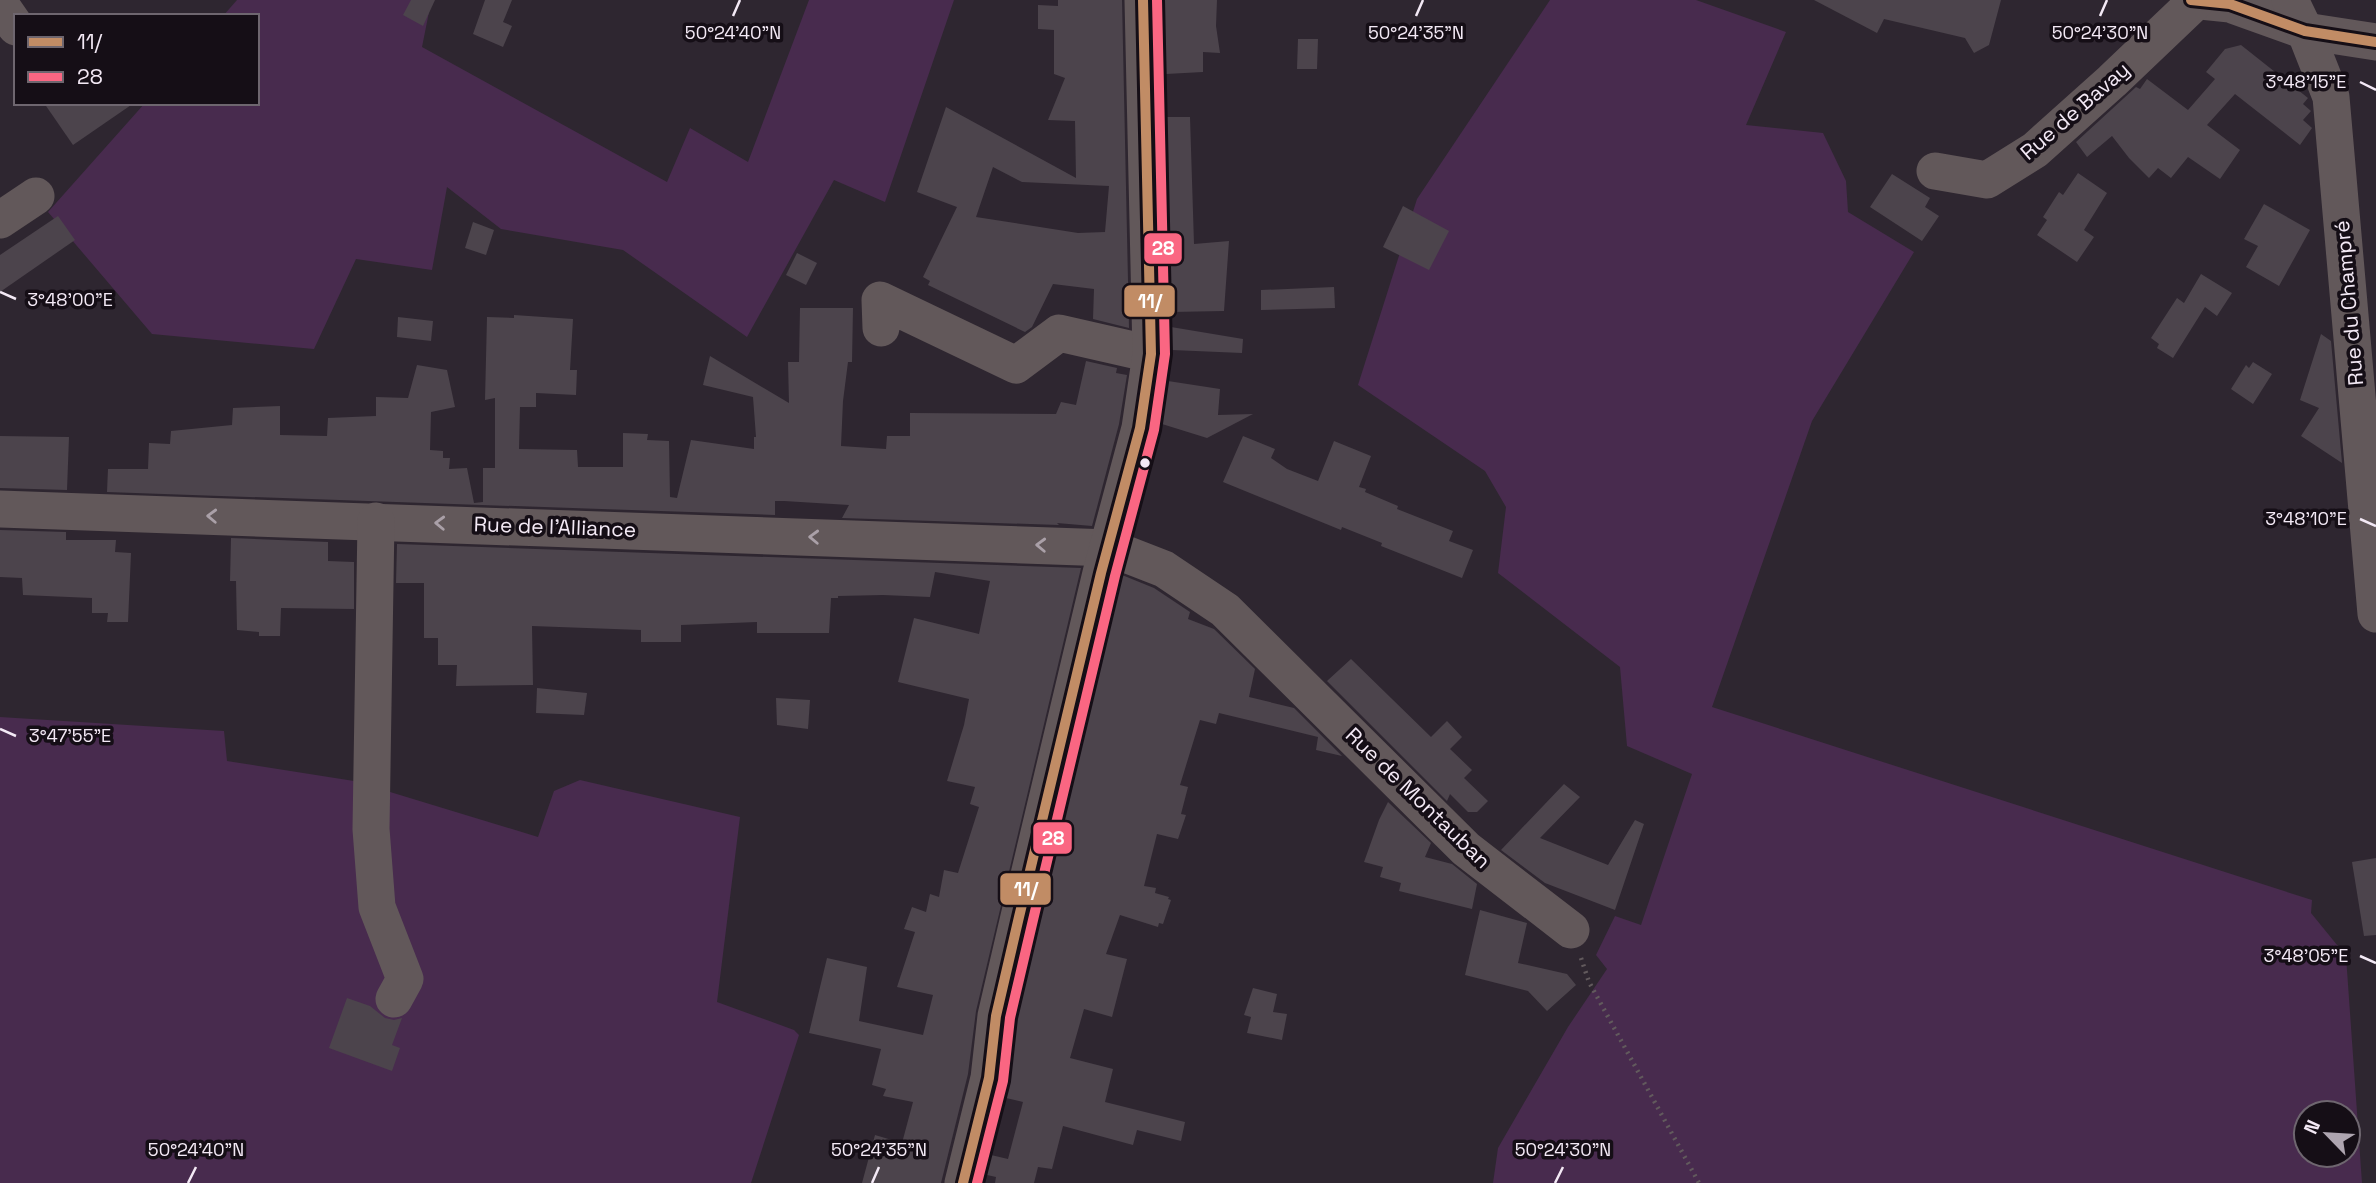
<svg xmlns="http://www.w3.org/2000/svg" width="2376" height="1183" font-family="'Space Grotesk',sans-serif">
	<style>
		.green { fill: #482b4e; fill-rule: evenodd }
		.building { fill: #4c444c; fill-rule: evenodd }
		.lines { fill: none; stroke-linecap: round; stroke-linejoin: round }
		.path { stroke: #625a5d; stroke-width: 4.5; stroke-dasharray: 2 5; stroke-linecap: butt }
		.minor { stroke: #62585a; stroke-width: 37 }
		.bus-1-casing { stroke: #150e16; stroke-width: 16 }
		.bus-2-casing { stroke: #150e16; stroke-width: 16 }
		.bus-1 { stroke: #c18c65; stroke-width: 10 }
		.bus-2 { stroke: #fa6682; stroke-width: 10 }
		.oneway { stroke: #aaa0a8 }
		.ticks { fill: none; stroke: #f3e9f5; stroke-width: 2.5 }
		.bus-dot { fill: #f3e9f5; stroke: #150e16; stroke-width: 2.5 }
		.labels { text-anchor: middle; stroke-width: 7; stroke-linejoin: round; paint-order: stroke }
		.street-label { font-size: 21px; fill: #f3e9f5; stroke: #150e16 }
		.ticks-label { font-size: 18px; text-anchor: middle; fill: #f3e9f5; stroke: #150e16; stroke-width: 7; stroke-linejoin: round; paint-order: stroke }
		.line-badge { stroke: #150e16; stroke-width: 2.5 }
		.badge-label { font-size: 19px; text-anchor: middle; font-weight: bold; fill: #fff }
	</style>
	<rect width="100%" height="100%" fill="#2e2630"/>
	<g class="green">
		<polygon points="237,0 429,0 431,2 422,47 667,182 690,128 748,162 809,0 954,0 885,202 834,180 747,337 623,250 501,229 447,187 432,270 356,259 314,349 152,334 48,212 145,103 257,103 257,16 223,16"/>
		<path d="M1550,0H1696L1786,32L1746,125L1823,133L1846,181L1848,212L1914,252L1812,421L1712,707L2312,900L2311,913L2346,956L2362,1183H1493L1498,1148L1568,1027L1607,969L1596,955L1615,916L1641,925L1692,774L1627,746L1620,667L1498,573L1506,507L1485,471L1358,385L1417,199ZM2306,1113H2348V1155H2306Z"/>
		<polygon points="0,717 224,731 227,761 354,781 538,837 554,791 580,780 740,817 717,1002 794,1030 799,1035 751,1183 0,1183"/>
	</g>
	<g class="building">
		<polygon points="411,0 435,0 423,26 403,15"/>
		<polygon points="485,0 512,0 503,22 512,26 503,47 473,34"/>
		<path d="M1058,0H1122L1129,328L1093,319L1094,289L1053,284L1032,327L1025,332L928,285L930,281L923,277L957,207L917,192L946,107L1076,178L1075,121L1048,120L1065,78L1054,74V30L1038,29V5L1058,6ZM993,167L1022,182L1109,186L1105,232L1078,233L976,217Z"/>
		<polygon points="1164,0 1217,0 1216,26 1220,53 1203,52 1203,72 1166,74"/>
		<polygon points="1814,0 2001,0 1989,45 1974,53 1965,38 1884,19 1877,33"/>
		<polygon points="1298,39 1318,39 1317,69 1297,69"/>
		<polygon points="2241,45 2308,98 2303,104 2311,111 2303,120 2312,128 2300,145 2235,94 2207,125 2240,150 2220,179 2188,157 2171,178 2158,168 2149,178 2129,158 2112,136 2087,157 2076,142 2136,87 2140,89 2147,79 2188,110 2215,79 2206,72 2225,49"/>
		<polygon points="44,103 134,103 73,145"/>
		<polygon points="1167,117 1190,117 1194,244 1229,241 1224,311 1171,312"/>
		<polygon points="2078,173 2107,193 2084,230 2094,237 2077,262 2037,235 2047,220 2043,217 2059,192 2063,195"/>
		<polygon points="1892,174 1930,198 1925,207 1939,216 1922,241 1870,207"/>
		<polygon points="2264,204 2310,230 2279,286 2246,267 2258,246 2244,239"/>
		<polygon points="1403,206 1449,231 1429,270 1383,247"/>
		<polygon points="58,216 75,240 0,292 0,255"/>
		<polygon points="473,222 494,230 486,255 465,248"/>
		<polygon points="797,253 817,263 806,285 786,275"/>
		<polygon points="2201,274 2232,293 2217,316 2205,307 2173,358 2157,348 2159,344 2151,338 2177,298 2184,303"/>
		<polygon points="1334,287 1335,308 1261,310 1261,290"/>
		<polygon points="800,308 853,308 852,362 848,362 843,401 841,446 886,449 887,436 910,436 910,413 1056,414 1061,402 1076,405 1086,361 1117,368 1116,373 1127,375 1119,424 1092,526 1057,523 1059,525 842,518 849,505 784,501 775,501 775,515 107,492 108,469 148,469 149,443 170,444 171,431 232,425 233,408 280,406 280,435 327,436 328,418 376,416 376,397 408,398 417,365 447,370 455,407 431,412 430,450 443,451 443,458 450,458 449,469 467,468 474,503 483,502 483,468 495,468 495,398 485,400 487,317 514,318 514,315 573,319 570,370 577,370 576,395 536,393 536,407 520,407 519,449 577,450 578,467 623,467 623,433 648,434 647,440 669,441 670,497 677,498 691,440 754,449 754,437 756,437 753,397 703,385 710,356 789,403 788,362 799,362"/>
		<polygon points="398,317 433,321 431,341 397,337"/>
		<polygon points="1171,327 1243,339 1242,353 1172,350"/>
		<polygon points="2321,334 2331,341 2342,463 2301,436 2319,408 2300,400"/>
		<polygon points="2253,362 2272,374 2253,404 2231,389 2246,365 2249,368"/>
		<polygon points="1168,381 1220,389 1218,415 1253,414 1207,438 1162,424"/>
		<polygon points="0,436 69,437 67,490 0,488"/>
		<polygon points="1243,436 1275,449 1271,458 1287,469 1318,481 1334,441 1371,456 1359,487 1366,489 1365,492 1398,506 1397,509 1453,531 1449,541 1473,550 1462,578 1381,546 1382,543 1342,527 1341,530 1223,482"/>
		<polygon points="0,530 66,532 66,540 116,540 115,552 131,553 128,622 107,622 108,613 92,613 92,598 23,595 22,578 0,577"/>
		<polygon points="231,538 328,542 328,561 354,562 354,609 281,608 280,636 259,636 259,632 237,630 236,581 230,581"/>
		<polygon points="397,544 1081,568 976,1011 968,1074 941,1183 862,1183 875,1135 902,1143 913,1102 883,1096 886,1089 872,1085 881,1049 809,1033 827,958 867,967 859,1021 923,1035 933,995 897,987 915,932 904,929 912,907 926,912 930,894 939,897 944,870 958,873 979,807 970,804 975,787 947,781 964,725 969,699 898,682 914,618 979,634 990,581 935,572 930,597 883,595 838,596 838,598 831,598 829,633 757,633 757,622 681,625 681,642 641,642 641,630 532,626 533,685 456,686 457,665 438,665 438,638 424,638 424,583 396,583"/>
		<polygon points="1122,575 1154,588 1190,612 1188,619 1214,629 1255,669 1249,697 1294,708 1342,756 1316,750 1318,737 1219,713 1216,724 1200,720 1180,785 1188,787 1181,814 1186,815 1178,839 1157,834 1144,886 1156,888 1155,893 1169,897 1168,899 1171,900 1163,924 1159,923 1158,927 1120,915 1106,954 1127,959 1112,1017 1084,1009 1070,1058 1113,1069 1105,1102 1185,1122 1181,1141 1137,1130 1133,1145 1063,1126 1052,1169 1038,1167 1034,1183 995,1183 996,1177 987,1175 991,1155 1008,1159 1023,1102 1006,1098 1010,1080 1017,1020"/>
		<polygon points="1351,659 1431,737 1447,721 1462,737 1450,749 1472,770 1464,778 1488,801 1477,812 1468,812 1450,794 1447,801 1327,681"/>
		<polygon points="537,688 587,693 584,715 536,713"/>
		<polygon points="776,698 810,700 808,729 777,725"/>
		<polygon points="1564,784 1580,797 1540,838 1608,865 1635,820 1644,824 1615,910 1545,883 1501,850"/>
		<polygon points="1388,802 1431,843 1425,857 1452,864 1477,884 1472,909 1399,891 1401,883 1380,877 1383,867 1364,862 1379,820"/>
		<polygon points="2376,858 2376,935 2364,936 2352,862"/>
		<polygon points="1480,910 1527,923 1518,963 1567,974 1576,985 1547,1011 1528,991 1465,975"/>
		<polygon points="1253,988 1277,994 1273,1012 1287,1014 1282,1040 1247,1033 1251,1017 1244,1015"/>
		<polygon points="347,998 370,1006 385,1018 394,1020 402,1018 392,1045 400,1048 392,1071 329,1048"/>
	</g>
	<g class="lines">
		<polyline class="path" points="1581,958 1589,982 1699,1183"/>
		<g class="minor">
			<polyline points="2191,0 2230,4 2305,31 2376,42"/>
			<polyline points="2290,0 2305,31 2331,97 2376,614"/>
			<polyline points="0,4 16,27"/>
			<polyline points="1935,171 1987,180 2035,150 2112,81 2196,1"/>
			<polyline points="0,220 36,196"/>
			<polyline points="881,328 880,300 1016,365 1059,333 1151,354"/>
			<polyline points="0,509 1110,548 1164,569 1225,610 1466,849 1571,930"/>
			<polyline points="376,521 371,829 377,907 405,979 394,999"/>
			<polyline points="963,1183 989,1078 996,1016 1019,917 1101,573 1140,428 1151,354 1143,0"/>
		</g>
		<defs>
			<g id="bus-1">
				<polyline points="2191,0 2230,4 2305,31 2376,42"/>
				<polyline points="963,1183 989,1078 996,1016 1019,917 1101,573 1140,428 1151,354 1143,0"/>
			</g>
			<polyline id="bus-2" points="977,1183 1003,1081 1010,1018 1033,920 1115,576 1154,430 1165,354 1157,0"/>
		</defs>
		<use href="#bus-1" class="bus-1-casing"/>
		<use href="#bus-2" class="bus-2-casing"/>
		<use href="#bus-1" class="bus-1"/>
		<use href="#bus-2" class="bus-2"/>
	</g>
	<defs><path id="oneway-chevron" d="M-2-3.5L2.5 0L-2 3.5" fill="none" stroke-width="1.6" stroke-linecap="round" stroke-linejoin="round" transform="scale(1.75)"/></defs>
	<g class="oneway">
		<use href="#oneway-chevron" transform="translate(212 516) rotate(-178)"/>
		<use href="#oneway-chevron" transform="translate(440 523) rotate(-178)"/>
		<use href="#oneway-chevron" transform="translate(814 537) rotate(-178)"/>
		<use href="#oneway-chevron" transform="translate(1041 545) rotate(-178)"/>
	</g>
	<path class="ticks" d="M733,16L740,0M1416,16L1423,0M2100,16L2107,0M2360,82L2376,90M0,292L16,299M2360,519L2376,526M0,729L16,736M2360,956L2376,963M188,1183L196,1167M872,1183L879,1167M1555,1183L1563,1167"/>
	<circle class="bus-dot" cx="1145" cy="463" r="6"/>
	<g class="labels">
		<g class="street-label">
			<text transform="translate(2075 111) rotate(-41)" y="7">Rue de Bavay</text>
			<text transform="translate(2349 303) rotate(-95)" y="7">Rue du Champré</text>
			<text transform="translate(555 527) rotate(2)" y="7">Rue de l'Alliance</text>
			<text transform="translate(1418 798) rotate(44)" y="7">Rue de Montauban</text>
		</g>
	</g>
	<g class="ticks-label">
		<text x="733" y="39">50°24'40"N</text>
		<text x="1416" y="39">50°24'35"N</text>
		<text x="2100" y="39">50°24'30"N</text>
		<text x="2306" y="88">3°48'15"E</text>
		<text x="70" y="306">3°48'00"E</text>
		<text x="2306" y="525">3°48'10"E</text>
		<text x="70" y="742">3°47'55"E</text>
		<text x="2306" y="962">3°48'05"E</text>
		<text x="196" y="1156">50°24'40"N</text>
		<text x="879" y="1156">50°24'35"N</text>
		<text x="1563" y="1156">50°24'30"N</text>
	</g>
	<g class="line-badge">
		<rect x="1143" y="232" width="40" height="33" rx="7" fill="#fa6682"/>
		<rect x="1123" y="284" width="53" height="34" rx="7" fill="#c18c65"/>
		<rect x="1032" y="821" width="41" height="34" rx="7" fill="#fa6682"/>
		<rect x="999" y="872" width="53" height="34" rx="7" fill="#c18c65"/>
	</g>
	<g class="badge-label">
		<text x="1163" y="255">28</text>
		<text x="1150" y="308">11/</text>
		<text x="1053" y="845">28</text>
		<text x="1026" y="896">11/</text>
	</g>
	<rect x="14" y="14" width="245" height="91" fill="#150e16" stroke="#6e666f" stroke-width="2"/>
	<rect x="28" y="37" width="35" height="10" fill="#c18c65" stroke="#6e666f" stroke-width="2"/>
	<text x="77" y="49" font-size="21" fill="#f3e9f5">11/</text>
	<rect x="28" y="72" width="35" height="10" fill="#fa6682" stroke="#6e666f" stroke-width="2"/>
	<text x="77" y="84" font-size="21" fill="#f3e9f5">28</text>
	<g transform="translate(2327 1134) rotate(295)"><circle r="33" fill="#150e16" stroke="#6e666f" stroke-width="2"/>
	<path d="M0-5L12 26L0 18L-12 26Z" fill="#aea5b0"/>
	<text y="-10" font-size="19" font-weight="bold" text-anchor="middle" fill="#f3e9f5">N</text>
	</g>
</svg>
